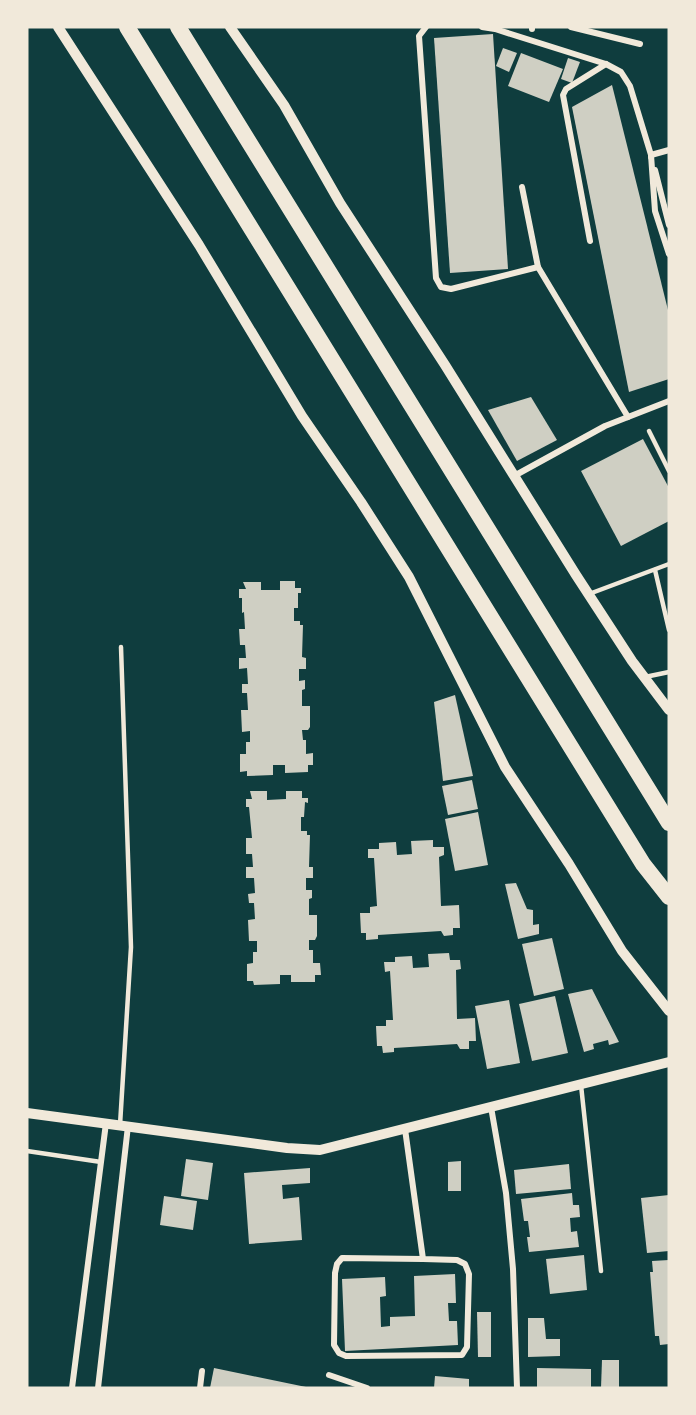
<svg xmlns="http://www.w3.org/2000/svg" width="696" height="1415" font-family="Cabin,sans-serif">
	<style>
		.building { fill: #cfcfc3 }
		.lines { fill: none; stroke-linecap: round; stroke-linejoin: round }
		.service { stroke: #f1e9da; stroke-width: 4.5 }
		.minor { stroke: #f1e9da; stroke-width: 6 }
		.tertiary { stroke: #f1e9da; stroke-width: 10 }
		.trunk { stroke: #f1e9da; stroke-width: 16 }
	</style>
	<rect width="100%" height="100%" fill="#0f3d3e"/>
	<g class="building">
		<polygon points="493,34 508,269 450,273 434,38"/>
		<polygon points="503,48 517,53 509,72 496,66"/>
		<polygon points="521,53 563,69 549,102 508,86"/>
		<polygon points="568,58 580,62 572,83 561,79"/>
		<polygon points="612,85 669,314 669,379 629,392 572,107"/>
		<polygon points="531,397 557,440 517,461 488,410"/>
		<polygon points="643,439 669,488 669,521 621,546 581,471"/>
		<polygon points="280,581 295,581 295,588 301,588 301,593 298,593 298,608 294,608 294,621 300,621 300,625 303,625 302,657 306,658 306,669 299,669 299,681 305,680 305,689 302,690 302,706 310,706 310,727 308,730 302,730 303,740 306,740 306,754 313,753 313,765 308,765 308,772 285,773 285,765 273,765 273,775 247,776 247,771 240,772 240,754 246,754 246,742 250,742 250,731 242,732 241,710 248,710 247,693 242,693 242,684 248,684 247,668 239,669 239,658 246,658 245,645 240,645 239,629 245,629 244,612 242,613 242,598 239,598 239,589 246,589 243,582 261,582 261,590 280,590"/>
		<polygon points="455,695 473,776 443,781 434,702"/>
		<polygon points="472,780 478,809 448,815 442,786"/>
		<polygon points="250,791 267,791 267,800 286,799 286,791 302,791 302,798 308,798 308,803 305,802 304,817 301,817 301,831 307,831 307,835 310,835 309,867 313,867 313,878 306,878 306,890 312,890 312,898 309,899 309,915 317,915 317,936 315,940 309,940 309,950 313,950 313,963 320,963 321,975 315,975 315,982 291,982 291,975 280,975 280,984 254,985 253,981 247,981 247,964 253,963 253,952 257,952 257,941 249,941 248,920 255,919 254,903 249,903 248,894 255,893 254,878 246,878 246,867 253,867 252,854 246,854 246,838 252,838 249,807 246,807 246,799 252,799"/>
		<polygon points="478,812 488,865 455,871 445,819"/>
		<polygon points="433,840 433,847 444,847 444,855 439,857 441,906 459,905 460,928 453,928 453,935 444,936 441,931 378,935 378,939 366,940 366,933 361,933 360,913 370,913 370,907 377,906 374,858 368,858 368,849 379,849 379,843 396,842 397,855 412,854 411,841"/>
		<polygon points="516,883 527,909 533,910 533,925 539,924 539,934 518,939 505,884"/>
		<polygon points="552,938 564,989 534,996 522,944"/>
		<polygon points="449,953 450,960 460,960 461,969 456,970 457,1019 475,1018 476,1041 469,1041 469,1049 460,1049 457,1044 394,1048 394,1052 383,1053 382,1046 377,1046 376,1026 386,1026 386,1020 393,1020 390,971 385,972 384,962 395,962 395,957 412,956 413,968 429,967 428,954"/>
		<polygon points="592,989 619,1042 609,1045 608,1040 593,1044 594,1049 584,1052 568,994"/>
		<polygon points="555,996 568,1053 532,1061 519,1004"/>
		<polygon points="509,1000 520,1063 487,1069 475,1006"/>
		<polygon points="186,1159 213,1163 208,1200 181,1196"/>
		<polygon points="461,1161 461,1191 448,1191 448,1162"/>
		<polygon points="569,1164 571,1189 516,1194 514,1170"/>
		<polygon points="310,1168 310,1183 282,1185 283,1199 299,1197 302,1240 249,1244 244,1173"/>
		<polygon points="572,1193 573,1205 579,1205 580,1217 570,1218 571,1232 577,1231 579,1247 529,1252 527,1237 530,1237 528,1221 524,1221 521,1199"/>
		<polygon points="669,1195 669,1251 647,1253 641,1198"/>
		<polygon points="164,1196 197,1201 193,1230 160,1225"/>
		<polygon points="584,1255 587,1290 550,1294 546,1259"/>
		<polygon points="669,1260 669,1344 660,1345 659,1336 655,1336 650,1272 653,1272 652,1261"/>
		<polygon points="455,1274 456,1303 448,1303 449,1321 457,1321 458,1345 345,1351 342,1279 385,1277 386,1296 380,1297 381,1327 390,1326 390,1317 415,1316 414,1276"/>
		<polygon points="477,1312 491,1312 491,1357 478,1357"/>
		<polygon points="528,1318 544,1318 546,1339 560,1339 560,1356 528,1357"/>
		<polygon points="602,1360 619,1360 619,1388 601,1388"/>
		<polygon points="214,1368 306,1387 306,1388 210,1388"/>
		<polygon points="537,1368 591,1369 591,1388 537,1388"/>
		<polygon points="435,1376 469,1379 469,1388 434,1388"/>
	</g>
	<g class="lines">
		<g class="service">
			<polyline points="649,431 669,471"/>
			<polyline points="655,570 669,630"/>
			<polyline points="589,594 669,564"/>
			<polyline points="645,677 669,672"/>
			<polyline points="581,1085 601,1271"/>
			<polyline points="120,1125 131,947 121,647"/>
			<polyline points="27,1151 101,1162"/>
		</g>
		<g class="minor">
			<polyline points="426,27 419,36 436,278 441,287 451,289 538,267 522,187"/>
			<polyline points="482,27 495,29 606,64 621,72 630,86 651,155 655,211 669,254"/>
			<polyline points="571,27 640,44"/>
			<polyline points="532,29 532,27"/>
			<polyline points="651,157 651,155 669,150"/>
			<polyline points="655,170 669,225"/>
			<polyline points="590,241 563,95 566,89 606,64"/>
			<polyline points="538,267 628,417"/>
			<polyline points="514,476 605,426 669,401"/>
			<polyline points="491,1107 506,1193 513,1269 517,1388"/>
			<polyline points="405,1129 423,1259 457,1260 465,1264 469,1274 467,1347 462,1355 346,1356 339,1353 334,1345 335,1273 337,1264 342,1258 423,1259"/>
			<polyline points="329,1375 367,1388"/>
			<polyline points="72,1388 106,1123"/>
			<polyline points="98,1388 128,1126"/>
			<polyline points="200,1388 202,1371"/>
		</g>
		<g class="tertiary">
			<polyline points="58,27 199,245 302,416 361,502 409,577 505,767 569,864 622,951 669,1011"/>
			<polyline points="230,27 284,105 340,203 445,365 576,575 632,661 669,710"/>
			<polyline points="27,1113 287,1148 320,1150 669,1062"/>
		</g>
		<g class="trunk">
			<polyline points="127,27 643,864 669,897"/>
			<polyline points="178,27 669,823"/>
		</g>
	</g>
	<rect width="696" height="1415" fill="none" stroke="#f1e9da" stroke-width="57"/>
</svg>
